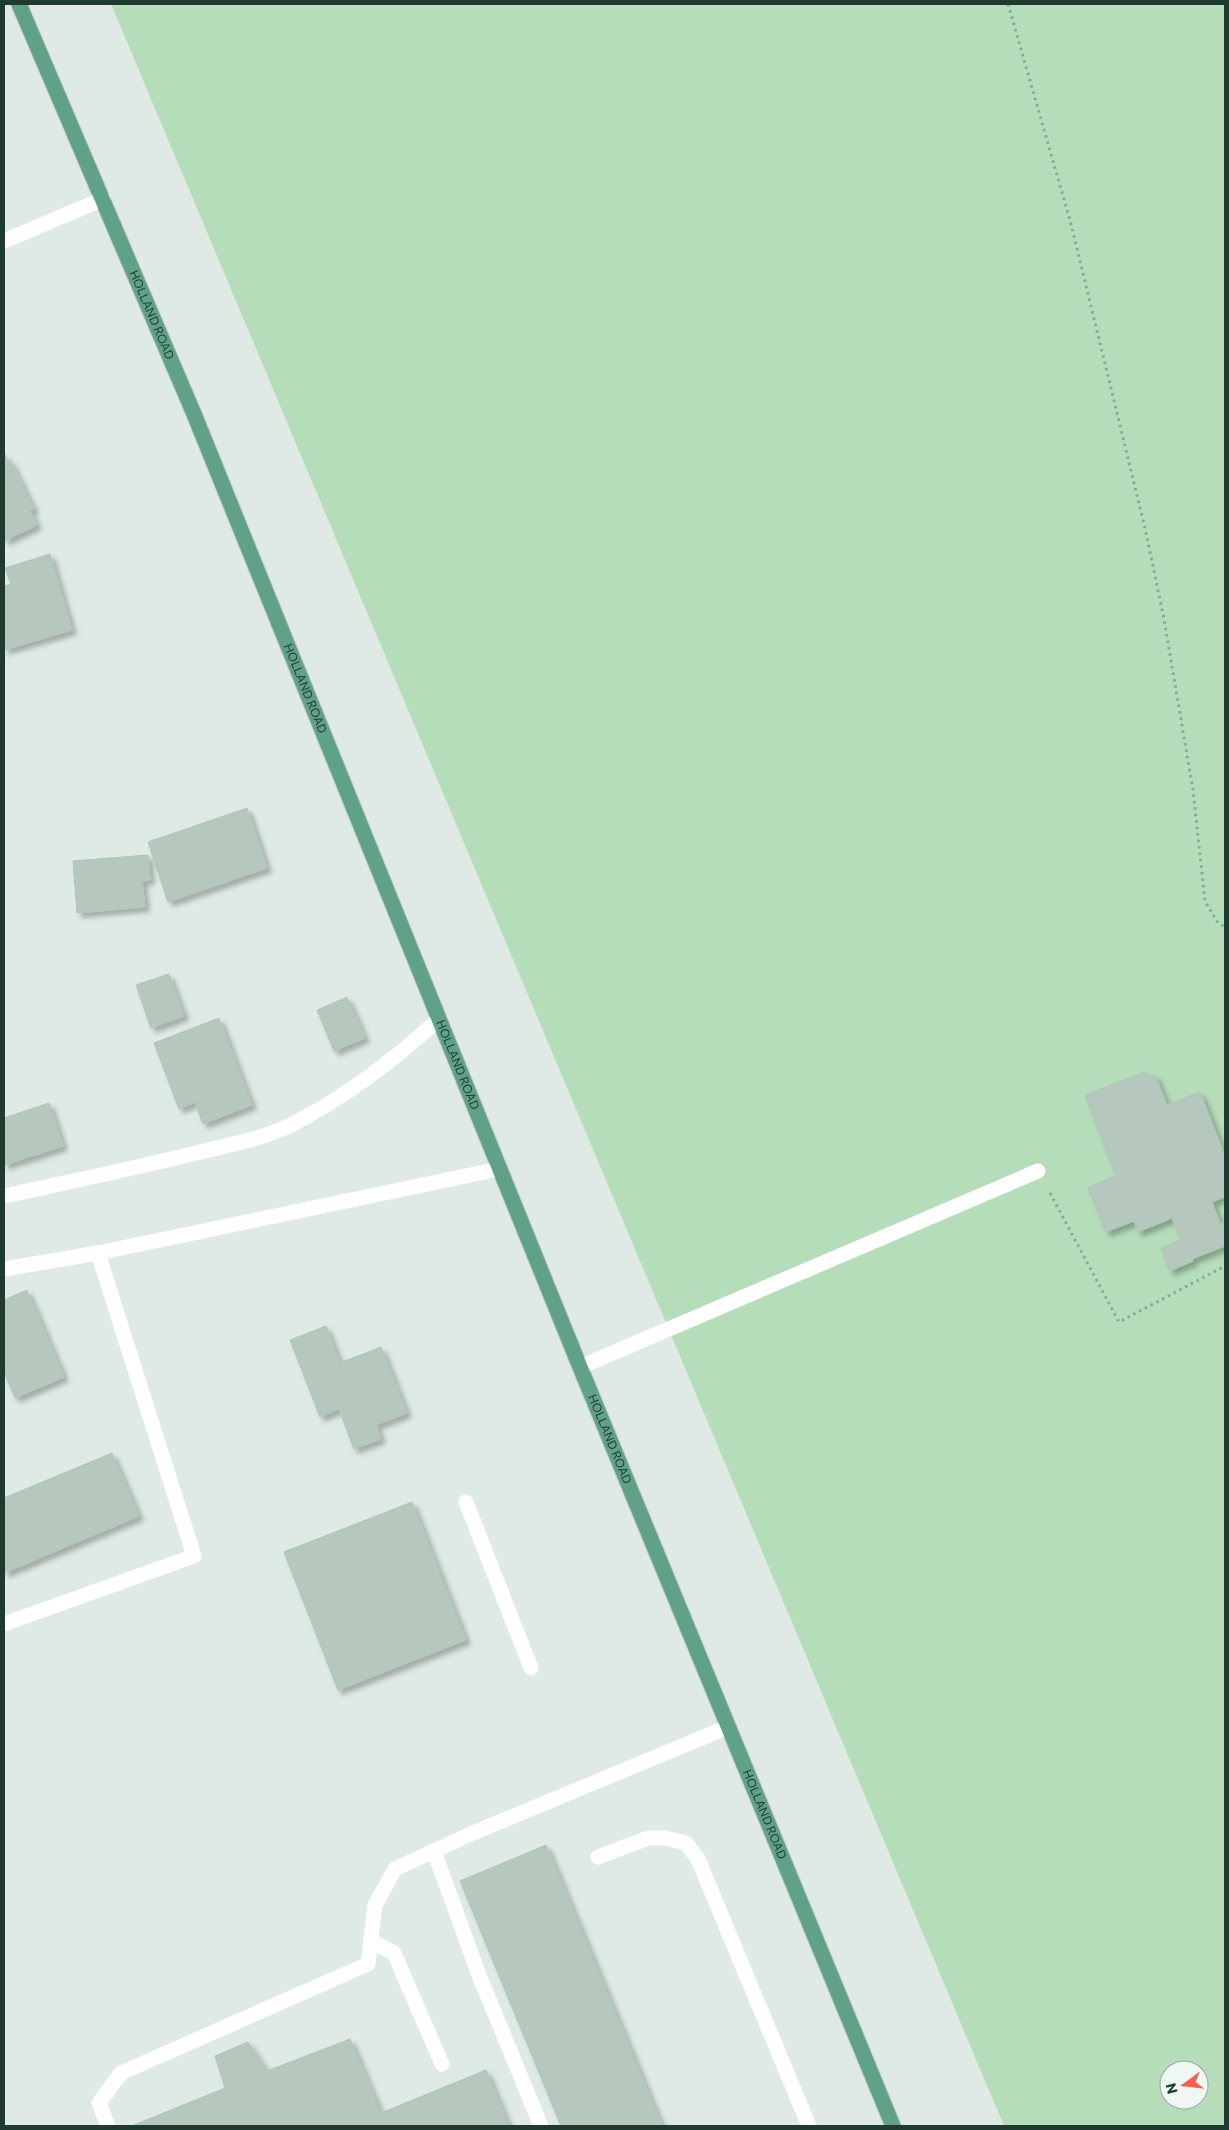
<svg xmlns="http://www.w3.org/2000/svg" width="1229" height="2130" font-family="Commissioner,sans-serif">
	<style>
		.green { fill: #b5ddba; fill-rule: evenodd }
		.building { fill: #b6c8be; stroke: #b0c4b9; filter: url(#shadow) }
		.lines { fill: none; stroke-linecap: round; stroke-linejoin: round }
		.major-casing { stroke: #bcc4c1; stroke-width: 17 }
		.path { stroke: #7daf98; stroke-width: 3; stroke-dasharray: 2.5 4; stroke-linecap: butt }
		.minor { stroke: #fff; stroke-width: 15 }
		.major { stroke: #60a288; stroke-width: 15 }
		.labels { text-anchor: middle; stroke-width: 4; stroke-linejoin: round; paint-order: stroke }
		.street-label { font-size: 12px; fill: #1f3a2f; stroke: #eef7f1 }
	</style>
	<defs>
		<filter id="shadow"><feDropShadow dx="4.5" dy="4.5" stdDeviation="2.5" flood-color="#0004"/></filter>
	</defs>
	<rect width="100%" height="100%" fill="#deeae3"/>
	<path class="green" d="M111,4H1225V2126H1004ZM1169,2070H1199V2100H1169Z"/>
	<g class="building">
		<polygon points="4,453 8,461 10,460 34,509 30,511 37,525 4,541"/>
		<polygon points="50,554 72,630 4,650 4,586 11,584 5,568"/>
		<polygon points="247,808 267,868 168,902 148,842"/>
		<polygon points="148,855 150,880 142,881 145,907 77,913 73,861"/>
		<polygon points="169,974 184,1016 151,1028 136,985"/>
		<polygon points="347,997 365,1038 334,1051 317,1010"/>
		<polygon points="219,1018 252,1105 203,1124 195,1102 179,1109 154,1043"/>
		<polygon points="1145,1072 1147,1078 1155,1075 1167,1105 1200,1092 1225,1156 1225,1197 1212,1202 1220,1223 1225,1222 1225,1246 1192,1259 1193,1261 1170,1271 1161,1248 1181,1240 1172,1218 1138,1232 1134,1221 1106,1232 1088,1187 1116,1176 1085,1095"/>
		<polygon points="49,1103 63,1146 4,1165 4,1118"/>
		<polygon points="27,1290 64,1377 15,1398 4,1372 4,1300"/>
		<polygon points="326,1326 340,1363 381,1347 407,1413 376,1425 381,1439 354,1449 339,1409 320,1417 290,1340"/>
		<polygon points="112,1453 139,1516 4,1573 4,1498"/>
		<polygon points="412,1502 466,1640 338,1690 284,1552"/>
		<polygon points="546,1845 662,2126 561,2126 460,1881"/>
		<polygon points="350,2039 381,2113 486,2070 509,2126 134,2125 225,2088 215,2056 248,2042 267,2071"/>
	</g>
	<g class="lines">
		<defs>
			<g id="major">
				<path id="s1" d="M19,4L194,414L580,1367L893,2126"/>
			</g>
		</defs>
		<use href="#major" class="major-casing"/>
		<g class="path">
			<polyline points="1008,4 1071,224 1145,528 1164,619 1193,790 1205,901 1218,923 1225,927"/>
			<polyline points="1050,1193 1119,1322 1225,1266"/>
		</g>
		<g class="minor">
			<polyline points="4,241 103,199"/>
			<path d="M4,1196C68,1182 132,1169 196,1153C228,1145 262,1139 291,1125C346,1097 393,1061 439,1019"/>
			<polyline points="4,1269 98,1253 499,1169"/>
			<polyline points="580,1367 1038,1171"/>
			<polyline points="466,1502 531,1668"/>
			<polyline points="4,1624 194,1556 98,1253"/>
			<polyline points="434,1851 479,1975 541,2126"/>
			<polyline points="598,1857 648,1838 665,1838 686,1843 698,1859 809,2126"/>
			<polyline points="371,1941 394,1953 442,2064"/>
			<polyline points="108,2126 99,2103 121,2073 368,1964 375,1905 395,1869 473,1833 728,1727"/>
		</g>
		<use href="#major" class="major"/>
	</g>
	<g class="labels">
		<g class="street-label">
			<text dy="4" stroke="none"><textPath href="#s1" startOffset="338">HOLLAND ROAD</textPath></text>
			<text dy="4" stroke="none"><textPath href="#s1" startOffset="742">HOLLAND ROAD</textPath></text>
			<text dy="4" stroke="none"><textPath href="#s1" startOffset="1148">HOLLAND ROAD</textPath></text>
			<text dy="4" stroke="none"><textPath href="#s1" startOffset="1552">HOLLAND ROAD</textPath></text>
			<text dy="4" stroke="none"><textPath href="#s1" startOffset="1958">HOLLAND ROAD</textPath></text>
		</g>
	</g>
	<rect width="1229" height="2130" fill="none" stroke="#1f3a2f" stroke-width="10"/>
	<g transform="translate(1184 2085) rotate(255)"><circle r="24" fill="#eef7f1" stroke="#9baba3"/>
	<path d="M0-4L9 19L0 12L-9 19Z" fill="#f7604f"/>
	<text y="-8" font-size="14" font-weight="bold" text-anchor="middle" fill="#1f3a2f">N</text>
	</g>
</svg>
